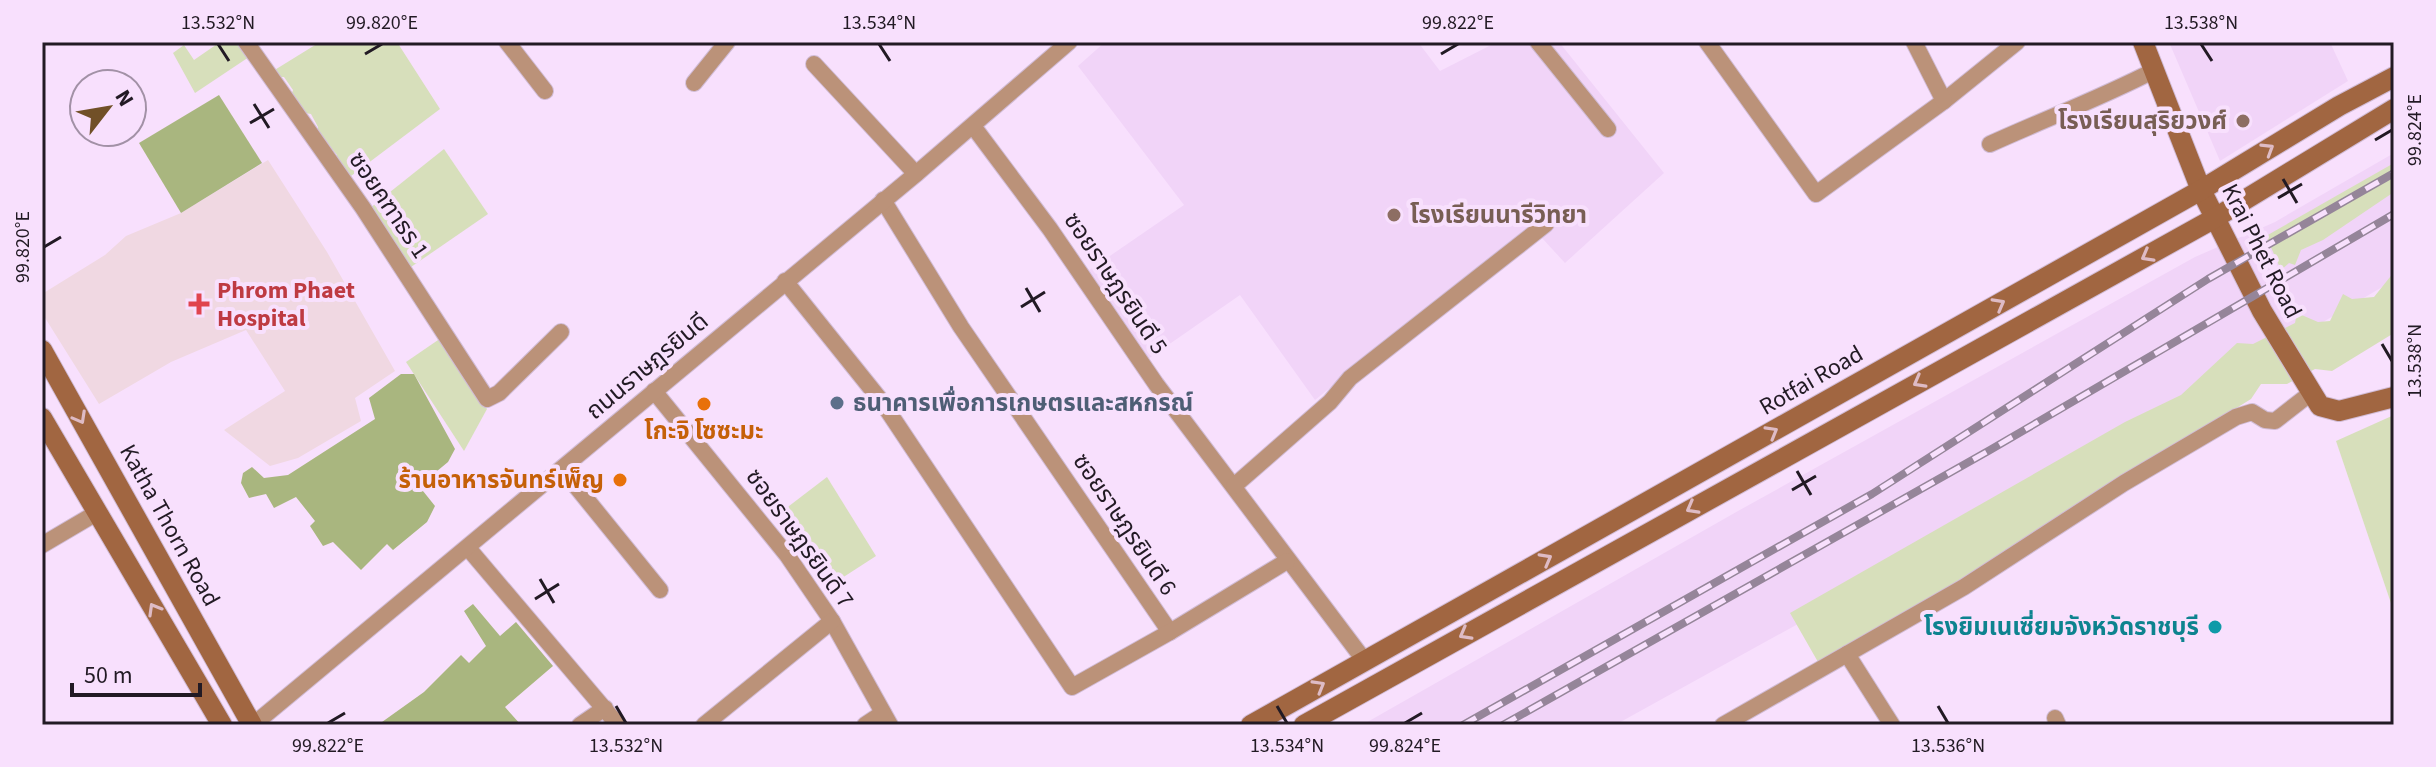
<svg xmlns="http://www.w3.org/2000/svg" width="2436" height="767" font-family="'Source Sans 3','Noto Sans Thai',sans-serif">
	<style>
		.built { fill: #f1d4f8 }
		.medical { fill: #f0d8e2 }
		.green { fill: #d7dfbb }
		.forest { fill: #a9b67f }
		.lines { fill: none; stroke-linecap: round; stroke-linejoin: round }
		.street-casing { stroke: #d1bcd6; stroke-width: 18 }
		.secondary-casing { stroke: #d1bcd6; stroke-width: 22 }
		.street { stroke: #bb9279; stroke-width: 16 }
		.secondary { stroke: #a16641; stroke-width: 20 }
		.rail-casing { stroke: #958599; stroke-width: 8 }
		.rail { stroke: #f8e0fd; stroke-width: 5; stroke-dasharray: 15; stroke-linecap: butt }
		.oneway { stroke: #debbc5 }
		.ticks { fill: none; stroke: #221a24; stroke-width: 3 }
		.education-dot { fill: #8d6e63; stroke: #f8e0fd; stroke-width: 3 }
		.health-dot { fill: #e0444e; stroke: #f8e0fd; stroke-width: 3 }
		.service-dot { fill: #5c6f8a; stroke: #f8e0fd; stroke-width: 3 }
		.food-dot { fill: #e8710a; stroke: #f8e0fd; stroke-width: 3 }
		.culture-dot { fill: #0f9aa8; stroke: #f8e0fd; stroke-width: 3 }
		.labels { text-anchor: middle; stroke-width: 8; stroke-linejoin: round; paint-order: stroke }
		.education-label { font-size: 24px; font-weight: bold; fill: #785e54; stroke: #f8e0fd; text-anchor: end }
		.street-label { font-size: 24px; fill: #221a24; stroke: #f8e0fd }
		.health-label { font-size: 24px; font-weight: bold; fill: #be3a42; stroke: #f8e0fd; text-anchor: start }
		.service-label { font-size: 24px; font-weight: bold; fill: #4e5e75; stroke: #f8e0fd; text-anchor: start }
		.food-label { font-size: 24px; font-weight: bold; fill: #c56008; stroke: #f8e0fd }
		.culture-label { font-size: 24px; font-weight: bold; fill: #0d838f; stroke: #f8e0fd; text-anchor: end }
		.neatline { fill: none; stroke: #221a24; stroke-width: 3 }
		.ticks-label { font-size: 20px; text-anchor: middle; fill: #221a24 }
	</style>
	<rect width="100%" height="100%" fill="#f8e0fd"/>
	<g class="built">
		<polygon points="1105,42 1418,42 1440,71 1497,42 1559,42 1664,173 1565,263 1530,225 1315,400 1240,295 1148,359 1088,271 1184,205 1078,66"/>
		<polygon points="2169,42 2330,42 2348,81 2220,161"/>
		<polygon points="2394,153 2394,280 2035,493 1615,725 1362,725 1738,511 2195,257 2275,222"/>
	</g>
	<polygon class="medical" points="268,160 327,252 395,371 355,398 361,421 298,458 270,466 224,430 285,391 246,330 171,362 99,404 42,313 42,294 105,255 126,236 181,213"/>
	<g class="green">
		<polygon points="220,42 238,42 249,57 195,93 173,53 184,45 194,60"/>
		<polygon points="320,42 397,42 440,109 347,179 336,161 337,155 318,131 318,127 311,114 305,113 291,96 293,90 284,77 278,77 273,71"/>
		<polygon points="444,149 488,214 411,267 370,208"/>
		<polygon points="2394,163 2394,192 2323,240 2301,250 2295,265 2289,263 2281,270 2266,236"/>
		<polygon points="2394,272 2394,333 2332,371 2315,369 2287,384 2261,384 2251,399 1930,598 1818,662 1790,613 2125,422 2181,395 2237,343 2253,344 2295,323 2297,313 2318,322 2330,321 2343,294 2352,299 2374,297"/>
		<polygon points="441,338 487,409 464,451 406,362"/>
		<polygon points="2394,415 2394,612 2336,441"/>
		<polygon points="827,477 876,556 825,589 776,516"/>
	</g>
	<g class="forest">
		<polygon points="219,95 262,163 181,213 139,143"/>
		<polygon points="401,374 414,374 455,449 448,462 419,486 435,506 427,522 393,550 387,544 361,570 333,542 323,546 310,526 315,521 296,497 274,508 266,494 249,498 241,483 243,473 252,467 264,478 288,475 375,419 369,398"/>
		<polygon points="473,604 500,636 516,622 553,666 505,707 521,725 385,725 382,722 424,692 461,655 469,663 486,646 464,611"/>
	</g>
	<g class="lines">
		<defs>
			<g id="street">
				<polyline points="246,42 363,208 487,399 499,393 561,332"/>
				<polyline points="507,42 545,91"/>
				<polyline points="1538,42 1608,129"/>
				<polyline points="1707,42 1816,194 1944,101 2017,42"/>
				<polyline points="1914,42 1944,101"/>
				<polyline points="814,64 916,174"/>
				<polyline points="694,83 727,42"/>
				<polyline points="973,126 1050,229 1156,384 1364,660"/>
				<path d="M1990,144C2045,119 2101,98 2155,70"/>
				<polyline points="883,200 961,327 1170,632"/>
				<polyline points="785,281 882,402 1072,687 1170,632 1287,561"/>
				<polyline points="654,391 787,555 832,621 890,725"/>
				<polyline points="562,469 660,590"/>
				<polyline points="1234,486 1330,402 1350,378 1546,224"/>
				<polyline points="42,545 98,512"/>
				<polyline points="468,548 618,725"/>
				<polyline points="1847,654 1892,725"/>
				<polyline points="2055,718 2058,725"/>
				<polyline points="253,725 916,174 1069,42"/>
				<polyline points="580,725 605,708"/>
				<polyline points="704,725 832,621"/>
				<polyline points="865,725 883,713"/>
				<polyline points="1723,725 1964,587 2124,483 2236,417 2252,412 2265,420 2275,421 2311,393"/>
			</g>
			<g id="secondary">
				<polyline points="2143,42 2201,190 2262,311 2320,406 2339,411 2394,397"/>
				<polyline points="42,350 252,725"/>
				<polyline points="42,418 222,725"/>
				<polyline points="1251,725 2201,190 2339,106 2394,77"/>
				<polyline points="1304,725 2215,218 2394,109"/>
			</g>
		</defs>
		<use href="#street" class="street-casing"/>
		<use href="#secondary" class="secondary-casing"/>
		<use href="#street" class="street"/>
		<use href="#secondary" class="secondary"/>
		<defs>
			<g id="rail">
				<polyline points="1463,725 1872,494 2208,279 2394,173"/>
				<polyline points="1503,725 1990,450 2394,214"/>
			</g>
		</defs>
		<use href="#rail" class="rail-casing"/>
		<use href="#rail" class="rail"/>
	</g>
	<defs><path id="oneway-chevron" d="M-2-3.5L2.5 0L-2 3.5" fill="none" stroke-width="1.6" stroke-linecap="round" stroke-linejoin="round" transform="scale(2)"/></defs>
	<g class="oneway">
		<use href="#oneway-chevron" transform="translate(2268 149) rotate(-32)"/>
		<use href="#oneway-chevron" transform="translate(2147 256) rotate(151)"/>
		<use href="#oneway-chevron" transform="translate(1999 304) rotate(-29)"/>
		<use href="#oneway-chevron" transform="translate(1919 382) rotate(151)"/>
		<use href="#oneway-chevron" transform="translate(80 418) rotate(61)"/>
		<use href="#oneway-chevron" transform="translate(1772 432) rotate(-30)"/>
		<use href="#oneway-chevron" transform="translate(1692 508) rotate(151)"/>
		<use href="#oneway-chevron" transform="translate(1546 559) rotate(-29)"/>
		<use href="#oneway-chevron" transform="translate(154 609) rotate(-120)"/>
		<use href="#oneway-chevron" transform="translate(1465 634) rotate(151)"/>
		<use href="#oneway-chevron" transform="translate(1319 686) rotate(-30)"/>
	</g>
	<path class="ticks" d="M218,44L229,61M879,44L890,61M2201,44L2212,61M365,54L382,44M1441,54L1458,44M254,104L269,128M250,123L274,109M2375,140L2392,130M2283,179L2297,203M2278,198L2302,184M44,247L61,237M1026,288L1040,312M1021,307L1045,292M2382,344L2392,361M1797,471L1811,495M1792,490L1816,476M540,579L554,603M535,599L559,584M616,706L626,723M1277,706L1287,723M1938,706L1948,723M328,723L345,713M1405,723L1422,713"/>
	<g class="education-dot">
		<circle cx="2243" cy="121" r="8"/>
		<circle cx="1394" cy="215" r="8"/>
	</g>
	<path class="health-dot" d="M195 292h8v8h8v8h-8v8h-8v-8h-8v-8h8z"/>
	<circle class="service-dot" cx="837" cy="403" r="8"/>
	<g class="food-dot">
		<circle cx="704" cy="404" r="8"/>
		<circle cx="620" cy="480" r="8"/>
	</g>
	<circle class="culture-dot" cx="2215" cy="627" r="8"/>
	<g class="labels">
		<g class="education-label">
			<text x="2227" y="129">โรงเรียนสุริยวงศ์</text>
			<text x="1410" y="223" text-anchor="start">โรงเรียนนารีวิทยา</text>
		</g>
		<g class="street-label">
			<text transform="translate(389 205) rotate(56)" y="8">ซอยคฑาธร 1</text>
			<text transform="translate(2262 251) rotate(63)" y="8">Krai Phet Road</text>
			<text transform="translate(1116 283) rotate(56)" y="8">ซอยราษฎรยินดี 5</text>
			<text transform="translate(647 366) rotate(-40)" y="8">ถนนราษฎรยินดี</text>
			<text transform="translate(1811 380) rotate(-30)" y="8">Rotfai Road</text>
			<text transform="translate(1125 524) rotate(56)" y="8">ซอยราษฎรยินดี 6</text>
			<text transform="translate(170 525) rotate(61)" y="8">Katha Thorn Road</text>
			<text transform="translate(800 538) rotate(54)" y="8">ซอยราษฎรยินดี 7</text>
		</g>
		<g class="health-label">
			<text x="217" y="298">Phrom Phaet<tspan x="217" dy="28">Hospital</tspan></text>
		</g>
		<g class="service-label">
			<text x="853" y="411">ธนาคารเพื่อการเกษตรและสหกรณ์</text>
		</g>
		<g class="food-label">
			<text x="704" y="439">โกะจิ โซซะมะ</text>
			<text x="604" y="488" text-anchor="end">ร้านอาหารจันทร์เพ็ญ</text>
		</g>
		<g class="culture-label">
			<text x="2199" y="635">โรงยิมเนเซี่ยมจังหวัดราชบุรี</text>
		</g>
	</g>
	<rect width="2436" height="767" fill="none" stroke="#f8e0fd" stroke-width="88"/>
	<g transform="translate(108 108) rotate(59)"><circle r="38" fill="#f8e0fd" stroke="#a291a6" stroke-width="2"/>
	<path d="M0-6L14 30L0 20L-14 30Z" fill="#715027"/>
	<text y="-12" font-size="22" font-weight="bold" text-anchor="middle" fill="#221a24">N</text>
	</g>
	<path d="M72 683v12h128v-12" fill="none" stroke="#221a24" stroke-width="4"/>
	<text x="84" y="683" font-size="24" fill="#221a24" stroke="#f8e0fd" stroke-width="6" paint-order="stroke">50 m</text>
	<rect x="44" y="44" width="2348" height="679" class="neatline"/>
	<g class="ticks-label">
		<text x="218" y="29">13.532°N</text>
		<text x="382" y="29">99.820°E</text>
		<text x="879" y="29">13.534°N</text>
		<text x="1458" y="29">99.822°E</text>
		<text x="2201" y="29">13.538°N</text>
		<text transform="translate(2414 130) rotate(-90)" y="7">99.824°E</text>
		<text transform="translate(22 247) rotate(-90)" y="7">99.820°E</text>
		<text transform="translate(2414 361) rotate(-90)" y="7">13.538°N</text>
		<text x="328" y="752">99.822°E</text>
		<text x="626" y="752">13.532°N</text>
		<text x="1287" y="752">13.534°N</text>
		<text x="1405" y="752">99.824°E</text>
		<text x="1948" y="752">13.536°N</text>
	</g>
</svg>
